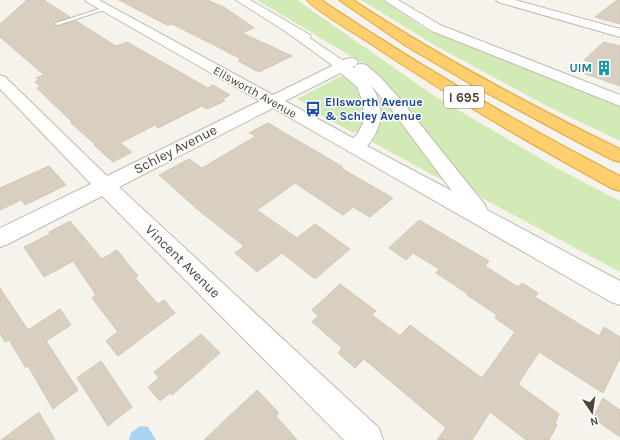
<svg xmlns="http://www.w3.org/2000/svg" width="620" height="440" font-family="Karla,sans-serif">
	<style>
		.green { fill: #d2eab5 }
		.water { fill: #a9d4f2 }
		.building { fill: #d8cfc1; stroke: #d3c7b4 }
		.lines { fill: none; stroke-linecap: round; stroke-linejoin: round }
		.service-casing { stroke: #c2bbae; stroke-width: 2 }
		.minor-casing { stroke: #c2bbae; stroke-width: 2 }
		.tertiary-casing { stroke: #c2bbae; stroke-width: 2 }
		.motorway-casing { stroke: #e0a43c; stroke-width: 2 }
		.service { fill: #fff; fill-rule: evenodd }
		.minor { fill: #fff; fill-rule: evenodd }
		.tertiary { fill: #fff; fill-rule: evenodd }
		.motorway { fill: #ffcf6e; fill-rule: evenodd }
		.labels { text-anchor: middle; stroke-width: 3; stroke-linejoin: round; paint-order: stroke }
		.far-culture-label { font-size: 12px; font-weight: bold; fill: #0d838f; stroke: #fff; text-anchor: end }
		.far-street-label { font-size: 12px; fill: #4b4439; stroke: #fff }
		.far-transit-label { font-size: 12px; font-weight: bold; fill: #164399; stroke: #fff; text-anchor: start }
		.shield { fill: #fff; stroke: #817c74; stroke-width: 1 }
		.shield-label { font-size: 13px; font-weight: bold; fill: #4b4439 }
		.street-label { font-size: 14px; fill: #4b4439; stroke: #fff }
	</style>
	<rect width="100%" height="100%" fill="#f6f3ec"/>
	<g class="green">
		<polygon points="257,0 297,0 436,97 560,170 620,201 620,272 482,198 473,189 392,89 380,76 364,64"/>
		<polygon points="361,0 382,0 427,30 620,107 620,141 547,106 436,46"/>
		<polygon points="343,76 349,77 363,94 365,120 358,132 352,132 313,111 316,109 297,99 337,78"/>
		<polygon points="384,99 444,178 442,180 372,142 380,122 380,111 378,100"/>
	</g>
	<polygon class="water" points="140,426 148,427 156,440 129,440 131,433"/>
	<g class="building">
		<polygon points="27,0 44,0 70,17 53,23 53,25 58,26 76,21 116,46 127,42 208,88 213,85 230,95 223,99 225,101 207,109 202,106 158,128 155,125 120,143 132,152 113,162 94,145 96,145 71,123 72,122 37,88 41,87 35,82 39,80 36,78 44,75 0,37 0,24"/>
		<polygon points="119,0 207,0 224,7 254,28 242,33 292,56 259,72 238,61 241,59 212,44 172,24 167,25"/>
		<polygon points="617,0 620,0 620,24 595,17"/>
		<polygon points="604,42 620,46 620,86 583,73 594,63 584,60"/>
		<polygon points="268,123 343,167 341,168 393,198 370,217 353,207 343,215 295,183 257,210 297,238 315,224 350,249 315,279 282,253 257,272 235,253 244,246 197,209 159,175 189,159 202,168 256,136 249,133"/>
		<polygon points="49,166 66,185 25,205 21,200 0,210 0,188"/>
		<polygon points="419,220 489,261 485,266 518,287 522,283 538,293 535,297 599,336 604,327 620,337 620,358 603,393 539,352 518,384 559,414 555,423 557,425 549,440 526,440 490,412 472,440 437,440 446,428 364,359 355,368 338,353 342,348 312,322 318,316 312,310 340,284 376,311 372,315 400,336 410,325 482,378 515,332 495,318 497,315 467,295 468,294 436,273 439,269 413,253 406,260 389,248"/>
		<polygon points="70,221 102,259 117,250 138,276 135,278 158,304 164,300 175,313 118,356 106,341 118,332 92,298 96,295 73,261 44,277 24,247 50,234 49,232"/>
		<polygon points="0,288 28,330 60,309 71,325 46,341 78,390 53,409 28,366 26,368 9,340 5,342 0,333"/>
		<polygon points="201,334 220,353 172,395 170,393 160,401 148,387 159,378 154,372"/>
		<polygon points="101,361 132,407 108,426 77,378"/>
		<polygon points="257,390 279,413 276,416 297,440 204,440"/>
		<polygon points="603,398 620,410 620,437 593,418"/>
		<polygon points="39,412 55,440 1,440"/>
	</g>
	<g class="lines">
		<defs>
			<polygon id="service" points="105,7 110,8 58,25 53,24"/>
			<g id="minor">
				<polygon points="85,0 99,0 273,95 346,59 351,58 356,59 358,62 356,65 285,101 362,143 364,147 362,151 355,153 348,151 273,108 119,187 379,428 383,440 344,440 102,196 8,244 0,247 0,228 91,184 0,89 0,75 5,77 107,176 260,101 87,2"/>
				<polygon points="496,0 515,0 620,29 620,37 498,2"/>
			</g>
			<g id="tertiary">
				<path d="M236,0H250L310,35L311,39L354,68L356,65L361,64L366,65L380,77L400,99L485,205L487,210L620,281V305L611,302L348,151L346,147L358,133L363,123V102L357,87L328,62L285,31ZM369,83L388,105L452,191L367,146C384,127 385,103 369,83Z"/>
				<polygon points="384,0 398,0 440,25 620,95 620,106 432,31"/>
			</g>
			<g id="motorway">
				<path d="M307,0H321C417,64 517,123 620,176V191L613,189C528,143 445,94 365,40C352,32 315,10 307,0Z"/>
				<path d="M339,0H353C438,56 528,104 620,149V162L613,160L578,142L474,86L406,46Z"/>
			</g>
		</defs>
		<use href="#service" class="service-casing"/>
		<use href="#minor" class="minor-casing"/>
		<use href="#tertiary" class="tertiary-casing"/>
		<use href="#motorway" class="motorway-casing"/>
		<use href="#service" class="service"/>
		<use href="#minor" class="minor"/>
		<use href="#tertiary" class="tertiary"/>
		<use href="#motorway" class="motorway"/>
	</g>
	<defs>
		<symbol id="building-bare" viewBox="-9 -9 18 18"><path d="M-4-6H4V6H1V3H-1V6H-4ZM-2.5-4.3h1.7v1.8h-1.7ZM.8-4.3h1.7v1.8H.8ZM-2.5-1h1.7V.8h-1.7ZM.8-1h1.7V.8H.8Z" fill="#0f9aa8" stroke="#fff" stroke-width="2.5" paint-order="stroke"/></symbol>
		<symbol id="bus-bare" viewBox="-9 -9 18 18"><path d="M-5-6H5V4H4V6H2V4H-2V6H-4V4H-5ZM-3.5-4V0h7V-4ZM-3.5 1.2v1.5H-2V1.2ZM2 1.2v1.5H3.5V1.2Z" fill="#1a4fb4" stroke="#fff" stroke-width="2.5" paint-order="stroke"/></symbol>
	</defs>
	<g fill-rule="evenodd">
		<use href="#building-bare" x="593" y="57" width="22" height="22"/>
		<use href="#bus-bare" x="302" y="98" width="22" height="22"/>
	</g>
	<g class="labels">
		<g class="far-culture-label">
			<text x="592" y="72">UIM</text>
		</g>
		<g class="far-street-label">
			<text transform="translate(255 92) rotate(29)" y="4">Ellsworth Avenue</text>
		</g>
		<g class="far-transit-label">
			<text x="325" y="106">Ellsworth Avenue<tspan x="325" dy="14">&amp; Schley Avenue</tspan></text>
		</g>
		<rect class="shield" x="444" y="86" width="40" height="22" rx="3"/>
		<g class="shield-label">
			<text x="464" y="102">I 695</text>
		</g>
		<g class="street-label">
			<text transform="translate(175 149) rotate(-27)" y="5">Schley Avenue</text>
			<text transform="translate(183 261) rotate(44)" y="5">Vincent Avenue</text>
		</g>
	</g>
	<g transform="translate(592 412) rotate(167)" stroke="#ffffff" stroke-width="3" paint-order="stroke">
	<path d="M0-3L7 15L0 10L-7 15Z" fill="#4b4439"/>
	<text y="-6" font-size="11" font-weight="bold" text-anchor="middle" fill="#4b4439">N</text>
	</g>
</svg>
